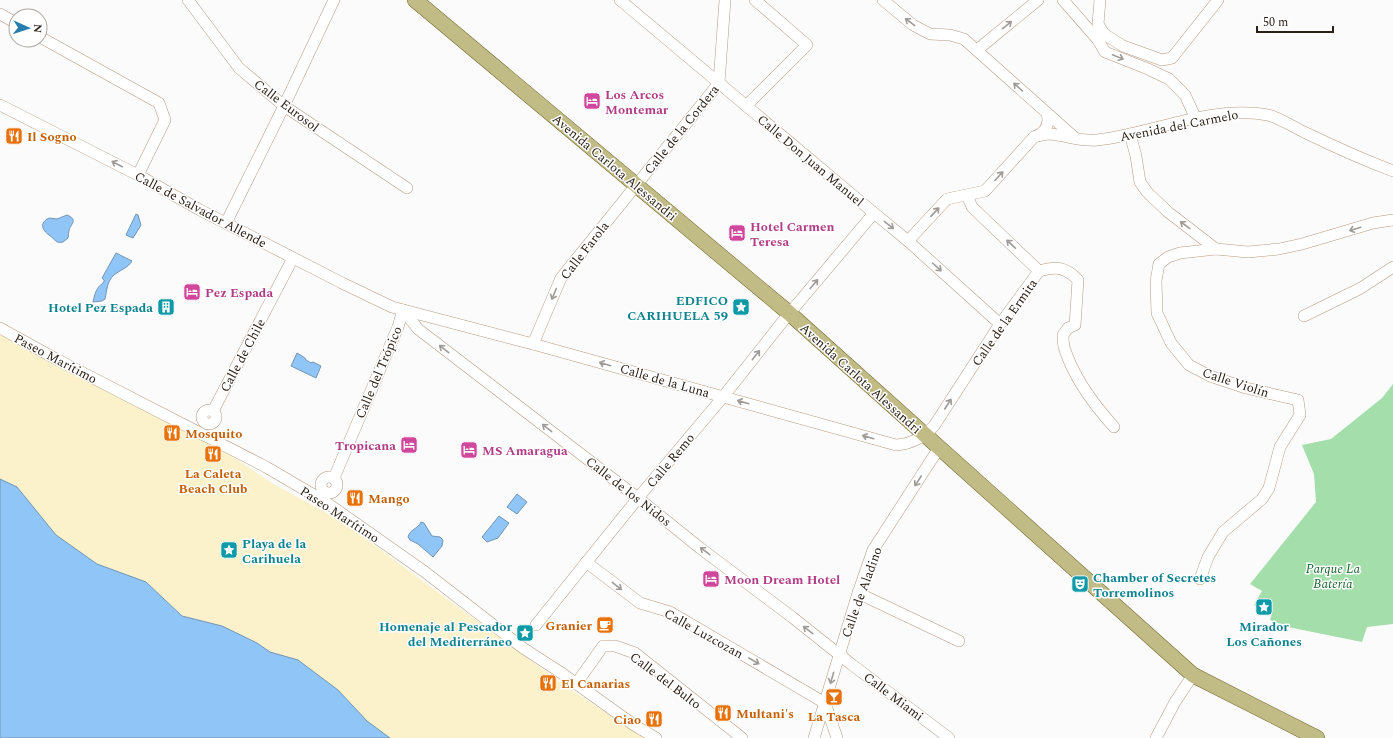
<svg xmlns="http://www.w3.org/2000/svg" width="1393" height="738" font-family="Spectral,serif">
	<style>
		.green { fill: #a4deaa }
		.sand { fill: #fbf2cc }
		.water { fill: #90c6f7; stroke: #7294b4 }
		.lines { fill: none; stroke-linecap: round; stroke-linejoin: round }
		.minor-casing { stroke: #b69b82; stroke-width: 12 }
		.major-casing { stroke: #71672b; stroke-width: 16 }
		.minor { stroke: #fff; stroke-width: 11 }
		.major { stroke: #c1bb86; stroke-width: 15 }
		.oneway { stroke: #a09b96 }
		.labels { text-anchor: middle; stroke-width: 3; stroke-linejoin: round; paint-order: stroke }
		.hotel-label { font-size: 13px; font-weight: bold; fill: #b23c85; stroke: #fff; text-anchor: start }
		.street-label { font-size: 13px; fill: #2b2016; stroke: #fff }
		.food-label { font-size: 13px; font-weight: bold; fill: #c56008; stroke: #fff; text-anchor: start }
		.culture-label { font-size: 13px; font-weight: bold; fill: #0d838f; stroke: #fff; text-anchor: end }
		.park-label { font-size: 13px; font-style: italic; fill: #1b652d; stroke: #fff }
	</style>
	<rect width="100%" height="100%" fill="#fbfbfb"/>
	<polygon class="green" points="1393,384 1393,624 1367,627 1362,642 1288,627 1270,620 1272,613 1264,608 1262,611 1254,605 1262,591 1250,584 1316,502 1314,474 1302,445 1331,439 1382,398"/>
	<polygon class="sand" points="0,334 230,455 272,483 343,522 454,604 567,687 628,727 650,738 390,738 367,721 338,690 298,661 270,652 257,643 222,626 182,616 146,582 97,564 56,535 17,487 0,479"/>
	<g class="water">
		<polygon points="136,214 138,215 141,225 133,238 126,235"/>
		<path d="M67,215C79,220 70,224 69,231C68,233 69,236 68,238L63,242C56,244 55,239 49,235C42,230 39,223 49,218L57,219Z"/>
		<path d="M116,253L132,261C128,268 120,270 114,275C107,281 107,290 105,299L102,301L93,302C95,293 96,288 104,282V280L102,278Z"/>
		<polygon points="297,353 305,358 306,360 311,363 313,362 321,366 316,378 291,366"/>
		<polygon points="0,479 17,487 56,535 97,564 146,582 182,616 222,626 257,643 270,652 298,660 338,690 367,721 390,738 0,738"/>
		<polygon points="517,494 527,502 517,514 507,507"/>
		<polygon points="499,516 509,523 498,538 487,542 482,537"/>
		<path d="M421,522L424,523L432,536L440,537L443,540L442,546L433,557L418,544L410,540L408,537C410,529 418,529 421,522Z"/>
	</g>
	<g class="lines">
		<defs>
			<g id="minor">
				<polyline points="188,0 239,68 284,106 407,188"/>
				<polyline points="620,0 874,213 908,241 1000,324"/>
				<polyline points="883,0 913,25 930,34 950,35 964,39 1074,137"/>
				<polyline points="1063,0 1098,40 1105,52 1148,69 1169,79 1185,95 1196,119"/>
				<polyline points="1100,0 1098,24 1104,34"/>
				<polyline points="0,14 16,23"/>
				<polyline points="40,37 159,103 165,120 138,175"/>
				<polyline points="1098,40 1104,34 1123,46 1162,60 1172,58 1218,0"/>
				<polyline points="977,50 1038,0"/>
				<path d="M0,105L138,175L200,210L342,283L392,307L533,344L896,445C912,444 923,437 934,426L1000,324L1039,271"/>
				<polyline points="746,106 807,45 755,0"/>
				<polyline points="1130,134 1136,156 1140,182 1147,192 1168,212 1216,249"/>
				<path d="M1034,137C1039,136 1044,134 1049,134C1065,135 1081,142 1097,140C1152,134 1213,104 1268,115C1280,118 1295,128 1306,133C1335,147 1364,160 1393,171"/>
				<polyline points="967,195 972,207 1039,271"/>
				<polyline points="226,223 284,106 334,0"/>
				<path d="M908,241L947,199L985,191L1034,137C1046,133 1050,124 1047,113"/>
				<path d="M1039,271C1056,266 1066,267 1078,280L1075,325L1068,328L1063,335C1063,340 1063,345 1065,350C1074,377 1095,406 1114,427"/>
				<polyline points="403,310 418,329 638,498 700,548 792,617 851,664 949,738"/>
				<polyline points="1304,316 1361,288 1393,267"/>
				<polyline points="0,328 56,359 266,467 324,501 425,572 523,648 560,672 634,725 656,738"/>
				<polyline points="533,344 561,278 719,83 725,0"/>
				<circle cx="209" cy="417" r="7"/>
				<polyline points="213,411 293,258"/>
				<circle cx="329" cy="485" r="8"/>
				<polyline points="334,478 398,327 403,310"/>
				<polyline points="586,562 640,603 670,612 825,703"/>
				<polyline points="1200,579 1208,557 1223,532 1262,499 1269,488 1280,447 1300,415 1298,400 1246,388 1210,376 1189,365 1171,343 1157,313 1156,281 1159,264 1168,257 1180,253 1216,249 1248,252 1279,249 1302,244 1373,223 1393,220"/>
				<polyline points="858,593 959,641"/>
				<polyline points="536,625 638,498 723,397 783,321 874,213"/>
				<polyline points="576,684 603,646 615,646 635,653 742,738"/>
				<polyline points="825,703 837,738"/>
				<polyline points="814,738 858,593 873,550 939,448"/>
				<polyline points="1156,738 1175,702 1193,675"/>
			</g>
			<polyline id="major" points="415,0 789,313 1193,675 1317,738"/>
		</defs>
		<use href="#minor" class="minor-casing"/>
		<use href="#major" class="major-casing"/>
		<use href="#minor" class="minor"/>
		<use href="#major" class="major"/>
	</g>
	<defs><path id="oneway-shaft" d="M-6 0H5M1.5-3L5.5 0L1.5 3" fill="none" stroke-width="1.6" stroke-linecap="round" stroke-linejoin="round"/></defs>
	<g class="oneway">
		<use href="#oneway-shaft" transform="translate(910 22) rotate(-143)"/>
		<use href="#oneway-shaft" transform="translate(1007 25) rotate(-39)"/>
		<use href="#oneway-shaft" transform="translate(1118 57) rotate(22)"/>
		<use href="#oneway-shaft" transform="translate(1018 87) rotate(-138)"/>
		<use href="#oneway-shaft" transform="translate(117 164) rotate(-153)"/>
		<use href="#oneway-shaft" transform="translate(999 176) rotate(-48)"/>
		<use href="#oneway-shaft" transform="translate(935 212) rotate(-47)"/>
		<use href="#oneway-shaft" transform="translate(889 225) rotate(38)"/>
		<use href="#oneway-shaft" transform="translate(1185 225) rotate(-143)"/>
		<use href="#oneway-shaft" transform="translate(1355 229) rotate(163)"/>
		<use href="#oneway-shaft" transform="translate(1011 244) rotate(-137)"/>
		<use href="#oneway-shaft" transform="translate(937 267) rotate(42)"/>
		<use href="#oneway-shaft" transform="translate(814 284) rotate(-50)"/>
		<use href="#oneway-shaft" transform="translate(554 294) rotate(113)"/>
		<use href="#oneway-shaft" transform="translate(444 349) rotate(-142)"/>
		<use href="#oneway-shaft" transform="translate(756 355) rotate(-52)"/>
		<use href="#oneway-shaft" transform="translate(605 364) rotate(-164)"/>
		<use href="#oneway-shaft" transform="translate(743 402) rotate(-164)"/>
		<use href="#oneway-shaft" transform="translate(948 404) rotate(-57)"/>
		<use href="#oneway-shaft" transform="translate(547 428) rotate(-142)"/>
		<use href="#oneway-shaft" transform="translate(868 437) rotate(-164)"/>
		<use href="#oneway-shaft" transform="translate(918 481) rotate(123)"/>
		<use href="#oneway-shaft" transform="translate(705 551) rotate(-143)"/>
		<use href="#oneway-shaft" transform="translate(617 586) rotate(38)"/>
		<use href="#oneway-shaft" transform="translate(808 630) rotate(-142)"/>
		<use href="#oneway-shaft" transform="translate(754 661) rotate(30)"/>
		<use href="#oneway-shaft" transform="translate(832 678) rotate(106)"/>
	</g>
	<defs>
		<symbol id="hotel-square" viewBox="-11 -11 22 22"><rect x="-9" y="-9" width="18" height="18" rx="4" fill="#d1479c" stroke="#fff"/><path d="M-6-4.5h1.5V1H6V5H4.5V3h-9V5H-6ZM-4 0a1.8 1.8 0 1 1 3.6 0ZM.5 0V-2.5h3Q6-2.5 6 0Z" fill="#fff"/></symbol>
		<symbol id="restaurant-square" viewBox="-11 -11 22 22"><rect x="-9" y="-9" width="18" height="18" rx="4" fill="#e8710a" stroke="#fff"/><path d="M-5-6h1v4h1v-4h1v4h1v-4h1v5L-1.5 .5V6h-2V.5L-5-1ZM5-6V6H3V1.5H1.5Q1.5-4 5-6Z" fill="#fff"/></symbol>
		<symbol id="building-square" viewBox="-11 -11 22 22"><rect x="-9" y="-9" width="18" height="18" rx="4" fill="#0f9aa8" stroke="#fff"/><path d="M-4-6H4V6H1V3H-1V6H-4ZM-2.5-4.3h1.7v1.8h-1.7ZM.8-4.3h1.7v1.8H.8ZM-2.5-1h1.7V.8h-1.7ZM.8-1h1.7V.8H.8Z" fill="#fff"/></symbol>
		<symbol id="sight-square" viewBox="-11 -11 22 22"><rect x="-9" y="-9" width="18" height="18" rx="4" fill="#0f9aa8" stroke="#fff"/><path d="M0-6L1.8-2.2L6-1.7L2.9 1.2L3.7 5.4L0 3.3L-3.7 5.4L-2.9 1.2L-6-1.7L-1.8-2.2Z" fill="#fff"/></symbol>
		<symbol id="theatre-square" viewBox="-11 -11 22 22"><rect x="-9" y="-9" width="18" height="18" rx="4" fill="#0f9aa8" stroke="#fff"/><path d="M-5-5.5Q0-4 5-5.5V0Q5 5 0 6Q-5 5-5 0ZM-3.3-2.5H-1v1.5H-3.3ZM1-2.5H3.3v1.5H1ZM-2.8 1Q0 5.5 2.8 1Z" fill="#fff"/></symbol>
		<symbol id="cafe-square" viewBox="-11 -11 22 22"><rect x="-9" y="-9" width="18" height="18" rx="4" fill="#e8710a" stroke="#fff"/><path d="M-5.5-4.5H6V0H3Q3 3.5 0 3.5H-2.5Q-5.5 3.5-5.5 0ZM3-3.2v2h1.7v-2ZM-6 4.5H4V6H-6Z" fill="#fff"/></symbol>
		<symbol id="bar-square" viewBox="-11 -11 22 22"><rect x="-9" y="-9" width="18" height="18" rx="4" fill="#e8710a" stroke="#fff"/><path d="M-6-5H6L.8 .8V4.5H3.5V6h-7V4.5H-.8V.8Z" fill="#fff"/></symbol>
	</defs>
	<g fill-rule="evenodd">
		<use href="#hotel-square" x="582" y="91" width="20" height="20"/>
		<use href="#restaurant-square" x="4" y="126" width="20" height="20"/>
		<use href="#hotel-square" x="727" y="223" width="20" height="20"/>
		<use href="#hotel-square" x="182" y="282" width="20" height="20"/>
		<use href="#building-square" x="156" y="297" width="20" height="20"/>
		<use href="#sight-square" x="731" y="297" width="20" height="20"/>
		<use href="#restaurant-square" x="162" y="423" width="20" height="20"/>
		<use href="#hotel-square" x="399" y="435" width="20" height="20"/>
		<use href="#hotel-square" x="459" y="440" width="20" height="20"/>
		<use href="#restaurant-square" x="203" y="444" width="20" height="20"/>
		<use href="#restaurant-square" x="345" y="488" width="20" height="20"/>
		<use href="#sight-square" x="219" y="540" width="20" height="20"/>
		<use href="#hotel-square" x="701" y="569" width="20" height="20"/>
		<use href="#theatre-square" x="1070" y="574" width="20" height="20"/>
		<use href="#sight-square" x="1254" y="597" width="20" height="20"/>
		<use href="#cafe-square" x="595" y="615" width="20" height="20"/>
		<use href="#sight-square" x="515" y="623" width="20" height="20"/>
		<use href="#restaurant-square" x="538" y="673" width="20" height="20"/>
		<use href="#bar-square" x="824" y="687" width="20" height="20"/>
		<use href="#restaurant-square" x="713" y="703" width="20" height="20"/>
		<use href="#restaurant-square" x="644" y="709" width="20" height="20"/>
	</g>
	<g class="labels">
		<g class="hotel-label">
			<text x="605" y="99">Los Arcos<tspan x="605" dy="15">Montemar</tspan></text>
			<text x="750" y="231">Hotel Carmen<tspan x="750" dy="15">Teresa</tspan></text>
			<text x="205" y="297">Pez Espada</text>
			<text x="396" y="450" text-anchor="end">Tropicana</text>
			<text x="482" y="455">MS Amaragua</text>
			<text x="724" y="584">Moon Dream Hotel</text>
		</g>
		<g class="street-label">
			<text transform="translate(287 105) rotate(37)" y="5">Calle Eurosol</text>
			<text transform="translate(1179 125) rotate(-11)" y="5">Avenida del Carmelo</text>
			<text transform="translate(681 129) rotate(-51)" y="5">Calle de la Cordera</text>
			<text transform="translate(811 160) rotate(40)" y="5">Calle Don Juan Manuel</text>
			<text transform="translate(615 167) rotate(40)" y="5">Avenida Carlota Alessandri</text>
			<text transform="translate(201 209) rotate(28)" y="5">Calle de Salvador Allende</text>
			<text transform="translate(584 250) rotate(-52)" y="5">Calle Farola</text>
			<text transform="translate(1004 322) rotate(-55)" y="5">Calle de la Ermita</text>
			<text transform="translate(242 355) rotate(-62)" y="5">Calle de Chile</text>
			<text transform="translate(56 358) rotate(28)" y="5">Paseo Marítimo</text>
			<text transform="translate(378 372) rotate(-67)" y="5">Calle del Trópico</text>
			<text transform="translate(861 378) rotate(42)" y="5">Avenida Carlota Alessandri</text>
			<text transform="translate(665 380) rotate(16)" y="5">Calle de la Luna</text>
			<text transform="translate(1236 382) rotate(18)" y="5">Calle Violín</text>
			<text transform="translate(670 460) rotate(-50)" y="5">Calle Remo</text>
			<text transform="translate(629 491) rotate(38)" y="5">Calle de los Nidos</text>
			<text transform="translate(340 514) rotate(33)" y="5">Paseo Marítimo</text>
			<text transform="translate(861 592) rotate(-70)" y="5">Calle de Aladino</text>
			<text transform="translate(704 633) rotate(29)" y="5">Calle Luzcozan</text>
			<text transform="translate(666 680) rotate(37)" y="5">Calle del Bulto</text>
			<text transform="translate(894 696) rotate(37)" y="5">Calle Miami</text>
		</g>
		<g class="food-label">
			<text x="27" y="141">Il Sogno</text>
			<text x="185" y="438">Mosquito</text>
			<text x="213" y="478" text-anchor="middle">La Caleta<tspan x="213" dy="15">Beach Club</tspan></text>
			<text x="368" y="503">Mango</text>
			<text x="592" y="630" text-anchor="end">Granier</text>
			<text x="561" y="688">El Canarias</text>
			<text x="736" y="718">Multani's</text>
			<text x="834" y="721" text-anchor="middle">La Tasca</text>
			<text x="641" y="724" text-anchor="end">Ciao</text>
		</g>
		<g class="culture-label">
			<text x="728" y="305">EDFICO<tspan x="728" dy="15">CARIHUELA 59</tspan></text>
			<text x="153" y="312">Hotel Pez Espada</text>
			<text x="242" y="548" text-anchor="start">Playa de la<tspan x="242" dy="15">Carihuela</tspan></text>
			<text x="1093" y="582" text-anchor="start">Chamber of Secretes<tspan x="1093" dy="15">Torremolinos</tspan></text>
			<text x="512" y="631">Homenaje al Pescador<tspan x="512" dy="15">del Mediterráneo</tspan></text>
			<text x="1264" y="631" text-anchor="middle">Mirador<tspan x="1264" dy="15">Los Cañones</tspan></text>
		</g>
		<g class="park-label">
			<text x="1333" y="573">Parque La<tspan x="1333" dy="15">Batería</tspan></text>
		</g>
	</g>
	<g transform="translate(28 28) rotate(93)"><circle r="19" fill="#ffffff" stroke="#aaa6a2"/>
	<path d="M0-3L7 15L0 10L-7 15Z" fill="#277dac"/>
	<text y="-6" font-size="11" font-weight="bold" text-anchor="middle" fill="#2b2016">N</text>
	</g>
	<path d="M1257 26v6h76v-6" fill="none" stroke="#2b2016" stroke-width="2"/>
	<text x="1263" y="26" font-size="12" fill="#2b2016" stroke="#ffffff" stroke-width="3" paint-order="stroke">50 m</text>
</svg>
